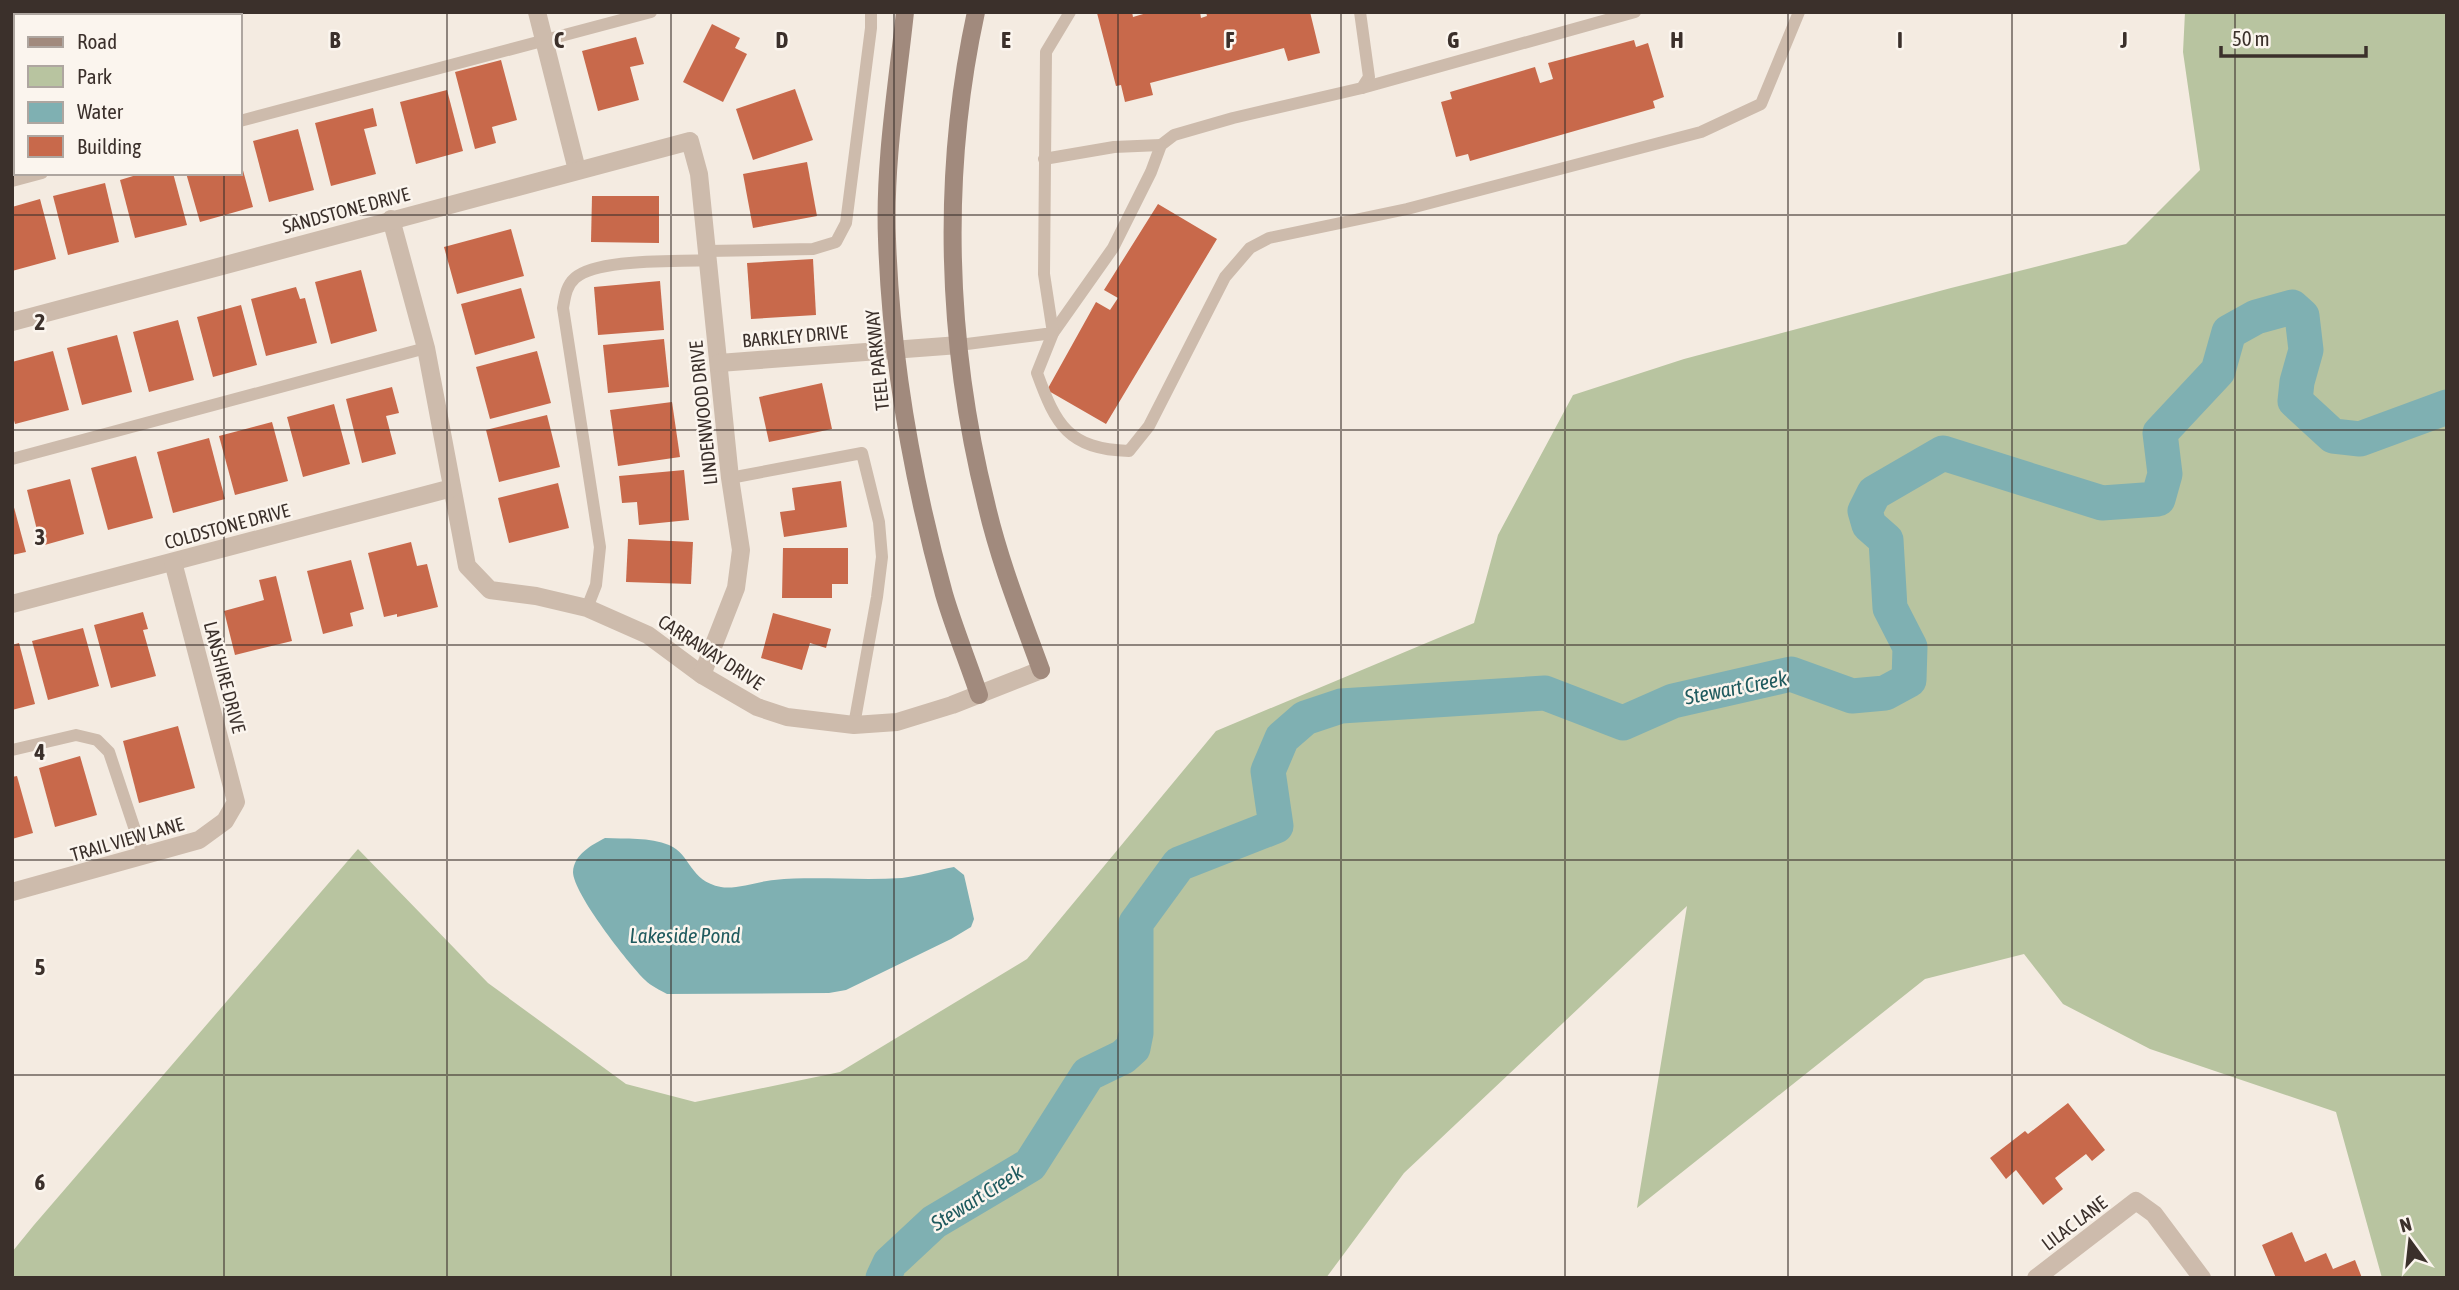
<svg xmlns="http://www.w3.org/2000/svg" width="2459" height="1290" font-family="'Asap Condensed',sans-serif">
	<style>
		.green { fill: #b8c4a0 }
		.water { fill: #7fb0b2 }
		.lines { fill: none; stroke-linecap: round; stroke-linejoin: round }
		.river { stroke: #7fb0b2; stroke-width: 35 }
		.building { fill: #c8694b }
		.lane { stroke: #cdbbac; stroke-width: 12 }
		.street { stroke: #cdbbac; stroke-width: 18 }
		.secondary { stroke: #a18a7d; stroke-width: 18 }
		.grid { fill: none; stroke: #3b302b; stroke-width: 2; stroke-opacity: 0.55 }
		.labels { text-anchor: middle; stroke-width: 5; stroke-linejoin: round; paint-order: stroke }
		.street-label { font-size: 19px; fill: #3b302b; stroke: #fbf5ee }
		.water-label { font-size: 21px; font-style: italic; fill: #1f5a5e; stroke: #fbf5ee }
		.grid-label { font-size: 23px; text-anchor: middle; font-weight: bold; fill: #3b302b; stroke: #fbf5ee; stroke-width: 5; stroke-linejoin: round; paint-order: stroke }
	</style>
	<rect width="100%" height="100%" fill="#f4ebe1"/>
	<polygon class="green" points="2185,12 2447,12 2447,1278 2382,1278 2336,1112 2150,1049 2063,1004 2024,954 1925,979 1637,1208 1687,906 1404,1173 1326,1278 12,1278 12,1252 34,1225 358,849 488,983 626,1084 695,1102 840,1072 1027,959 1216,731 1474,623 1498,535 1573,395 1684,359 1951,288 2126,244 2200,170 2183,52"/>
	<path class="water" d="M605,838C625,839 650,837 669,845C691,854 689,881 721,887C735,890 759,881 774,880C816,876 859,881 902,878C919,876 937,870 954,867L964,875L974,919L971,927L951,939L846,990L829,993L667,994C660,990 651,986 645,980C628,963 573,893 573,872C574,854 592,845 605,838Z"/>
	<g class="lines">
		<polyline class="river" points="883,1278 890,1263 934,1222 1030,1165 1088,1074 1123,1057 1133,1048 1136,1033 1136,923 1179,864 1276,826 1268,771 1282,738 1305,718 1341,706 1545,693 1623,723 1673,701 1791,674 1852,696 1885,693 1909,680 1910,647 1890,608 1886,540 1869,525 1865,511 1874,493 1943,453 2102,503 2158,499 2165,474 2160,433 2218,371 2229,332 2256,317 2292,307 2302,316 2306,350 2297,382 2295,401 2333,436 2360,439 2447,407"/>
	</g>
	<g class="building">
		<polygon points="1132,12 1133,17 1150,12 1200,12 1201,18 1207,16 1206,12 1310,12 1320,53 1288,61 1284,48 1150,83 1153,95 1125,102 1121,85 1116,86 1097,13"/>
		<polygon points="712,24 740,38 735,48 747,54 723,102 683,82"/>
		<polygon points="636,37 644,64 630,67 639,100 598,111 582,51"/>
		<polygon points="1634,40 1636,47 1648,43 1664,97 1653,101 1655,108 1470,161 1468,154 1456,157 1441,102 1452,99 1450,92 1535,67 1540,83 1553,79 1548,63"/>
		<polygon points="501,60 517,120 492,127 496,143 475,149 455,72"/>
		<polygon points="795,89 813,140 753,160 736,109"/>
		<polygon points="447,90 463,151 416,164 400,102"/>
		<polygon points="373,108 377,126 364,129 376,174 331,186 315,123"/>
		<polygon points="298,129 314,190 269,202 253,141"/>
		<polygon points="807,162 817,216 753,228 743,174"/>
		<polygon points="241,163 253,207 200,222 186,173 240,173"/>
		<polygon points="143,173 173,173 187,225 135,238 120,180"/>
		<polygon points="105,183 119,242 68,255 53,196"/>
		<polygon points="592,196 659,196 659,243 591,242"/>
		<polygon points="40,199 56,259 12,271 12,207"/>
		<polygon points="1158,204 1217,239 1106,424 1047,390 1096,302 1110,310 1118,298 1104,290"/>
		<polygon points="511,229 524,276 457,294 444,247"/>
		<polygon points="813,259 816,315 751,319 747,263"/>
		<polygon points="361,270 377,331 331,344 315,282"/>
		<polygon points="660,281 664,330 598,335 594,287"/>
		<polygon points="296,287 300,299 305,298 317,343 266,356 251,299"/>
		<polygon points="521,288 535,338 475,355 461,304"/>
		<polygon points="241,305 257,365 213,377 197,317"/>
		<polygon points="178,320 194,380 149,392 133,332"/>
		<polygon points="117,335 132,392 82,405 67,348"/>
		<polygon points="664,339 669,387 608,393 603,345"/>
		<polygon points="53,351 69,410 15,424 12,413 12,362"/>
		<polygon points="537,351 551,403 490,419 476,367"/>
		<polygon points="822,383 832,429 769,442 759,397"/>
		<polygon points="392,387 399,413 386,416 396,454 362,463 346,399"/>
		<polygon points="672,402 680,457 618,466 610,410"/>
		<polygon points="334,404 350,464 303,477 287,417"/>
		<polygon points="547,415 560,467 499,482 486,430"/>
		<polygon points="272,422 288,481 235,495 219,436"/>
		<polygon points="209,438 225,499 173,513 157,452"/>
		<polygon points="136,456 153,518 108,530 91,468"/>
		<polygon points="684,470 689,520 639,525 637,502 622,503 619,476"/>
		<polygon points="70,479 84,534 41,546 27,490"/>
		<polygon points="841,481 847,527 784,537 780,512 795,510 792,488"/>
		<polygon points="558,483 569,528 509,543 498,498"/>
		<polygon points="12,500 26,552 12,555"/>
		<polygon points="628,539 693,542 691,584 626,582"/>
		<polygon points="411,542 417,566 427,564 438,607 397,617 397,614 384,617 368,553"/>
		<polygon points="783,548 848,548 848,584 832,584 832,598 782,598"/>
		<polygon points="351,560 364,609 350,613 353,626 323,634 307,571"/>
		<polygon points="276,576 292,641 235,655 224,611 264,600 259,580"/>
		<polygon points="143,612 148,629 143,630 156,676 111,688 94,625"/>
		<polygon points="773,613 831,629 826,648 810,643 802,670 761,658"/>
		<polygon points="83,628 99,686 48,700 32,641"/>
		<polygon points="19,643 35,704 12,710 12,645"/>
		<polygon points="178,726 195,788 139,803 123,741"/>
		<polygon points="80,756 97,815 55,827 39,768"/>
		<polygon points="17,776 33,833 12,839 12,777"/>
		<polygon points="2068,1103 2105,1150 2092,1161 2086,1154 2055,1178 2063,1189 2043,1205 2016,1170 2006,1179 1990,1158 2025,1131 2028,1134"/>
		<polygon points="2292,1232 2305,1262 2326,1253 2333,1269 2355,1260 2362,1278 2276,1278 2262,1245"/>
	</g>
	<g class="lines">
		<g class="lane">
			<path d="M1360,12L1369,77L1362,88L1233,118L1174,135L1161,145L1151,172L1113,248L1053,333L1037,373C1056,425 1068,449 1129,451L1149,426L1225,277L1250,248L1269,238L1407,209L1701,132L1761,104L1799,12"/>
			<polyline points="1362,88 1635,12"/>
			<polyline points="240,121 651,12"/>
			<polyline points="1044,159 1114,147 1161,145"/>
			<polyline points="12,181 42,173"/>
			<polyline points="707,251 813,249 836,242 846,223 871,28 871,12"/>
			<polyline points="959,345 1053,333 1044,274 1046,52 1070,12"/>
			<polyline points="12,459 426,348"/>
			<polyline points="730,478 862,453 879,522 882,557 877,597 854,725"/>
			<path d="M587,608L596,585L600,547L563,308C565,297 566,286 575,278C598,258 676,262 708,260"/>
			<polyline points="12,750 76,735 97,740 109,752 144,857"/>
		</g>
		<g class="street">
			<polyline points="537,12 577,170"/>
			<polyline points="72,16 85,12"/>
			<polyline points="12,31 16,30"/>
			<polyline points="391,219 426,348 467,566 490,590 536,596 587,608 648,635 702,675 757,707 787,717 854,725 897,722 952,705 1041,670"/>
			<polyline points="12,322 690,141 699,174 730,478 741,550 736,588 702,675"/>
			<polyline points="719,363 959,345"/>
			<polyline points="12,604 452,488"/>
			<polyline points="12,892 199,840 225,821 236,802 173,562"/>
			<polyline points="2036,1278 2136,1201 2154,1214 2202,1278"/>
		</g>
		<g class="secondary">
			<path d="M905,12C897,87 884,164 887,239C891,360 912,478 944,594C954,628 968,662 979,695"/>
			<path d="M976,12C941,173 946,343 986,503C999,560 1021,615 1041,670"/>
		</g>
	</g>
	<path class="grid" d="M224,12V16M447,12V1278M671,12V1278M894,12V1278M1118,12V1278M1341,12V1278M1565,12V1278M1788,12V1278M2012,12V1278M2235,12V1278M224,173V1278M12,215H2447M12,430H2447M12,645H2447M12,860H2447M12,1075H2447"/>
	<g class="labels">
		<g class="street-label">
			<text transform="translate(346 210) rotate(-15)" y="7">SANDSTONE DRIVE</text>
			<text transform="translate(795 336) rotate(-5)" y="7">BARKLEY DRIVE</text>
			<text transform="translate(877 360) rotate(-96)" y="7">TEEL PARKWAY</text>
			<text transform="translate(703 413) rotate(-96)" y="7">LINDENWOOD DRIVE</text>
			<text transform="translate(227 526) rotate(-15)" y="7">COLDSTONE DRIVE</text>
			<text transform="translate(711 652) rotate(33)" y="7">CARRAWAY DRIVE</text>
			<text transform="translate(225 677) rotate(75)" y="7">LANSHIRE DRIVE</text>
			<text transform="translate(127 839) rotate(-16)" y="7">TRAIL VIEW LANE</text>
			<text transform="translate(2074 1223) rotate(-37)" y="7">LILAC LANE</text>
		</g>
		<g class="water-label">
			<text transform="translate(1736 688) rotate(-11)" y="7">Stewart Creek</text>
			<text x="685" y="943">Lakeside Pond</text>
			<text transform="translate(977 1198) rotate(-32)" y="7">Stewart Creek</text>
		</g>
	</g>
	<g class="grid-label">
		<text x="335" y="48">B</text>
		<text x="559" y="48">C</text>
		<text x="782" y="48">D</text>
		<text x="1006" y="48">E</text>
		<text x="1230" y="48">F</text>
		<text x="1453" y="48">G</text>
		<text x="1677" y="48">H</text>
		<text x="1900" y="48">I</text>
		<text x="2124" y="48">J</text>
		<text x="40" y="330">2</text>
		<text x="40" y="545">3</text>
		<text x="40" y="760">4</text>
		<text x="40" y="975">5</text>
		<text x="40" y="1190">6</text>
	</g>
	<rect width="2459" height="1290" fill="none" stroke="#3b302b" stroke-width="28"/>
	<rect x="14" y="14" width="228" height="161" fill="#fbf5ee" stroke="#aea6a0" stroke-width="2"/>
	<rect x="28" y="37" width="35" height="10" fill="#a18a7d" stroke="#aea6a0" stroke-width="2"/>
	<text x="77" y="49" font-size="21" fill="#3b302b">Road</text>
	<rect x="28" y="66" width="35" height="21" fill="#b8c4a0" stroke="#aea6a0" stroke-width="2"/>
	<text x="77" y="84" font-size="21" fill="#3b302b">Park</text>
	<rect x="28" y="102" width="35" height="21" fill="#7fb0b2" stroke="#aea6a0" stroke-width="2"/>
	<text x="77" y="119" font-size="21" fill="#3b302b">Water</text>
	<rect x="28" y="136" width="35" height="21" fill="#c8694b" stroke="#aea6a0" stroke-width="2"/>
	<text x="77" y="154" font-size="21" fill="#3b302b">Building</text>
	<g transform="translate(2410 1241) rotate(345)" stroke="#fbf5ee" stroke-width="5" paint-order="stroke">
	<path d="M0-5L12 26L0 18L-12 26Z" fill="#3b302b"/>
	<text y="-10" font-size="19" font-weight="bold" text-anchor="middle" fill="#3b302b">N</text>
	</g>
	<path d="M2221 46v10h145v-10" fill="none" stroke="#3b302b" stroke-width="3.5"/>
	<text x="2232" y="46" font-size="21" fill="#3b302b" stroke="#fbf5ee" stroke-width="5" paint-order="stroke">50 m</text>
</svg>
